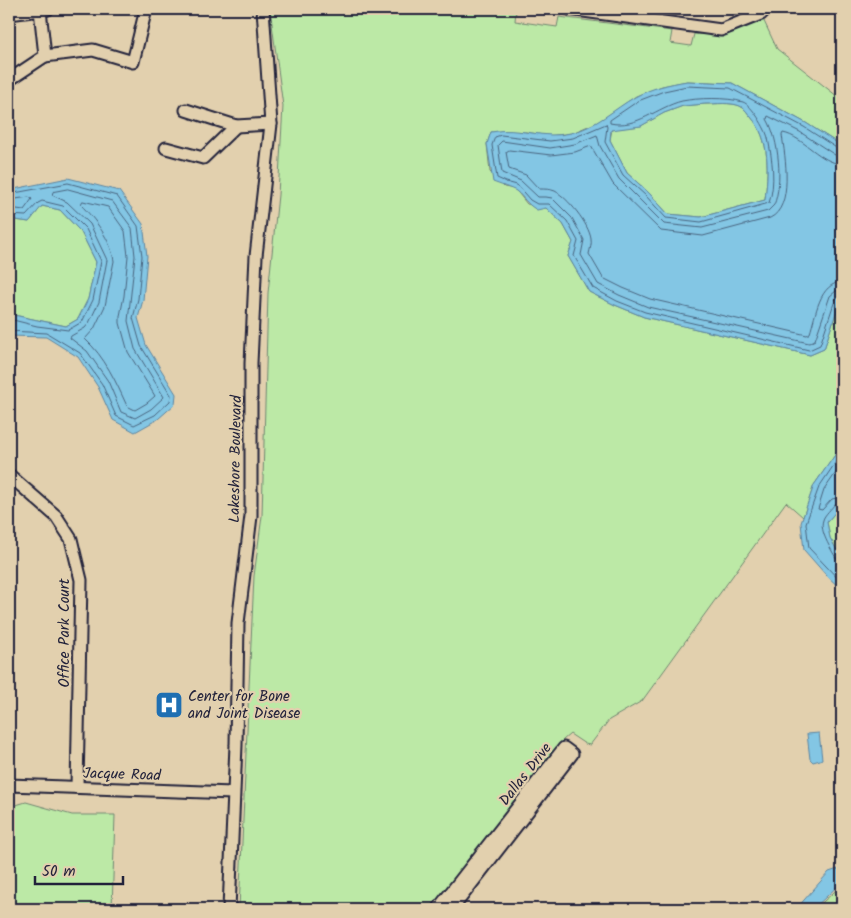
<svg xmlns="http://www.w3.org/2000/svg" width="851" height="918" font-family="Kalam,sans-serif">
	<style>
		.green { fill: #bce9a6; stroke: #6f8670 }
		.water { fill: #83c6e4; stroke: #5c84a0; fill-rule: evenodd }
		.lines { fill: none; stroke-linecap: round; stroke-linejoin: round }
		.shore { stroke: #49647f; stroke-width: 1 }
		.street-casing { stroke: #22223b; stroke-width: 15 }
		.street { stroke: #e2d0ae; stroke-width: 11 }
		.labels { text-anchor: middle; stroke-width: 4.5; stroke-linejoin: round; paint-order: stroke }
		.street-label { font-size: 15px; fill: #22223b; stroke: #e2d0ae }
		.poi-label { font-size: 15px; fill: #22223b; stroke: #e2d0ae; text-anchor: start }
	</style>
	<rect width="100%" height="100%" fill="#e2d0ae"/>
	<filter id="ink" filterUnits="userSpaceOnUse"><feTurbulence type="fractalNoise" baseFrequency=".02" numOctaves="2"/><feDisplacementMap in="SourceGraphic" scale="10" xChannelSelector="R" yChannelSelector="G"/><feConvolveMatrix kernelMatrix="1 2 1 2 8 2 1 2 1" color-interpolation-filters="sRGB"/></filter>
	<g filter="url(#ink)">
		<g class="green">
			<polygon points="270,9 505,9 516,10 515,21 557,27 559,17 672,31 670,43 691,46 694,34 718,35 751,25 763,19 777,49 842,100 842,146 806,123 732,83 687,81 662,86 636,96 600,121 572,133 549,136 526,132 491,132 487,144 490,172 504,187 515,189 527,204 546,208 563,224 573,242 568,256 589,292 615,305 644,317 810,355 824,349 842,295 842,445 814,485 803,517 786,502 642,701 609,720 590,745 585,744 570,734 563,740 431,909 239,909 254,576 262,516 268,293 278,195 283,106"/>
			<path d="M705,104C717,104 730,102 740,106C745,108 748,114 751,117C771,140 768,172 765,200L701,217L668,214L649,193L627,173L610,140L612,129L641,126L664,113L683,106Z"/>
			<polygon points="42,206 60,210 81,232 96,262 88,299 78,319 66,326 9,314 9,219 29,222"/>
			<polygon points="839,508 842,508 842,559 830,538 827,522"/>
			<polygon points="26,802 72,815 115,815 112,909 9,909 9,884 16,805"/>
			<polygon points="842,885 842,909 815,909"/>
		</g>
		<g class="water">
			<path d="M687,81L732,83L806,123L842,146V295L824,349L810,355L644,317L615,305L589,292L568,256L573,242L563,224L546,208L537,210C525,203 525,198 516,191C513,189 498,184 493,182L487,144L491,132C518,126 544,140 571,133C596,127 614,109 635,97C651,88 669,84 687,81ZM705,104C717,104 730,102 740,106C745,108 748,114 751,117C771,140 768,172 765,200L701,217L668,214L649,193L627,173L610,140L611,130L641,126L664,113L683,106Z"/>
			<polygon points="68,178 119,191 143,224 147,256 143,300 138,318 146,345 176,394 175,404 158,419 135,432 113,420 98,387 78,357 46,337 9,336 9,314 66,326 78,319 88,299 96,262 81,232 60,210 42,206 29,222 9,219 9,190"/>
			<polygon points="842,445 842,508 839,508 827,522 830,538 842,559 842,590 826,575 804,550 801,523 814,485"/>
			<polygon points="819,733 822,759 820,760 813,762 810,759 807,734"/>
			<polygon points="838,869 842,874 842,882 813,909 796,909 829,872"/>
		</g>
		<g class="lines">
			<g class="shore">
				<path d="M842,150L838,149L804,127L730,88L687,86L664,91L638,101L610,120V123C637,129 657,107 682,101C697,98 727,97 743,102C752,105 766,129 768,138C772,159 776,183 769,203L701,222L666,218L646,196L623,175L605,142L607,127L606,124L573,138L550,141L501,135L495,137L492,145L497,178L506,182L517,185L530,200L537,204H549L567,221L578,241L574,256L593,288L617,301L645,312L809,350L820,345L835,300L838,297L842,296"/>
				<path d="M842,156L835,155L800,132L768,116L767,119C779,139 783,183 774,205L768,211L702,228L664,224L619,179L600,146L597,135L575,144L550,148L502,141L498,145L502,173L521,181L538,197H546L552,198L572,218L584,240L581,255L598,284L619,295L648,307L809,343L815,340L830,296L836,291L842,290"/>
				<path d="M842,164C820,163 804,137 783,133L782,135C785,156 794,207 770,218L703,236L661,231L613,184L591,146L575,152L551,155L509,150L506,152L509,169L526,175L539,189C545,189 550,189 555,191C568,198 589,224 591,239C592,244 590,249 589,254L603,278L623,288L650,299L807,335L810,333C816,315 819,283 842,282"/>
				<polygon points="68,189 112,201 132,228 135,256 128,321 135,349 164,397 151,409 135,418 121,412 108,381 87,351 70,338 71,336 85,328 89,323 99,302 107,260 90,224 67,202 52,195 53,192"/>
				<polyline points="9,194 68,183 117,196 138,226 142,256 138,299 133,318 141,346 171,395 170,401 155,415 134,425 116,416 102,384 80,353 47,333 9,331"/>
				<polyline points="9,200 29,197 32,199 24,210 9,208"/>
				<path d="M83,201L108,207L125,231L128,256L124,296L120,316V323L128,352L155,396L147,403L135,410L127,406C116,382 105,357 85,339L94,329L105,306L114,261C111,240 95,219 81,205Z"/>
				<polyline points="9,215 26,216 38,203 42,201 63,206 86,229 101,261 93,300 82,322 68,330 37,326 9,319"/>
				<polyline points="842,453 819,487 806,523 809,548 842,583"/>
				<polyline points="842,464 824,490 818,509 822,510 832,499 842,497"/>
				<path d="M842,503L835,504C832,508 824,515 823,520C819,531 831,549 836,558L842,560"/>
			</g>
			<defs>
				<g id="street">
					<polyline points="569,9 721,30 761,14 766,9"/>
					<polyline points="9,14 48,9"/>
					<polyline points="45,56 93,50 133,62 146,9"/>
					<polyline points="9,80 45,56 40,10"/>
					<polyline points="186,110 236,126 271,124"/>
					<polyline points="166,148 203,158 236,126"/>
					<polyline points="9,475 56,516 71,539 81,580 77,787"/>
					<polyline points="9,785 233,793"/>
					<polyline points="229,909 236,745 238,623 251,516 251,363 256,256 271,124 263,9"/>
					<polyline points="438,909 564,748 572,754 452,909"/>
				</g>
			</defs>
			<use href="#street" class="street-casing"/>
			<use href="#street" class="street"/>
		</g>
	</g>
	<defs>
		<symbol id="hospital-square" viewBox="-11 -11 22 22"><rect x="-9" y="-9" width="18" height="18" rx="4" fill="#1f6fb2" stroke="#e2d0ae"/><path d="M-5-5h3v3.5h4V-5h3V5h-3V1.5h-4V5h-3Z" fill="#fff"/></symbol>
	</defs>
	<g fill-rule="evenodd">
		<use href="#hospital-square" x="153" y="689" width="32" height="32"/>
	</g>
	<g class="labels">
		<g class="street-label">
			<text transform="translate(235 459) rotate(-89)" y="5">Lakeshore Boulevard</text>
			<text transform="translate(64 633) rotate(-90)" y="5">Office Park Court</text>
			<text transform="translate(122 774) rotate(2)" y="5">Jacque Road</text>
			<text transform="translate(525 774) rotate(-52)" y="5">Dallas Drive</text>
		</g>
		<g class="poi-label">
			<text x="188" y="701">Center for Bone<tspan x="188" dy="17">and Joint Disease</tspan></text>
		</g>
	</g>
	<rect width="851" height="918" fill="none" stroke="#e2d0ae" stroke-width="30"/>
	<rect x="15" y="15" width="821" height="888" fill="none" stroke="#22223b" stroke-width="2" filter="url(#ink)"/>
	<path d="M35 876v8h88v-8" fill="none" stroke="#22223b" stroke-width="2.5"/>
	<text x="42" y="876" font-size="15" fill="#22223b" stroke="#e2d0ae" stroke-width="4" paint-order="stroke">50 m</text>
</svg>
